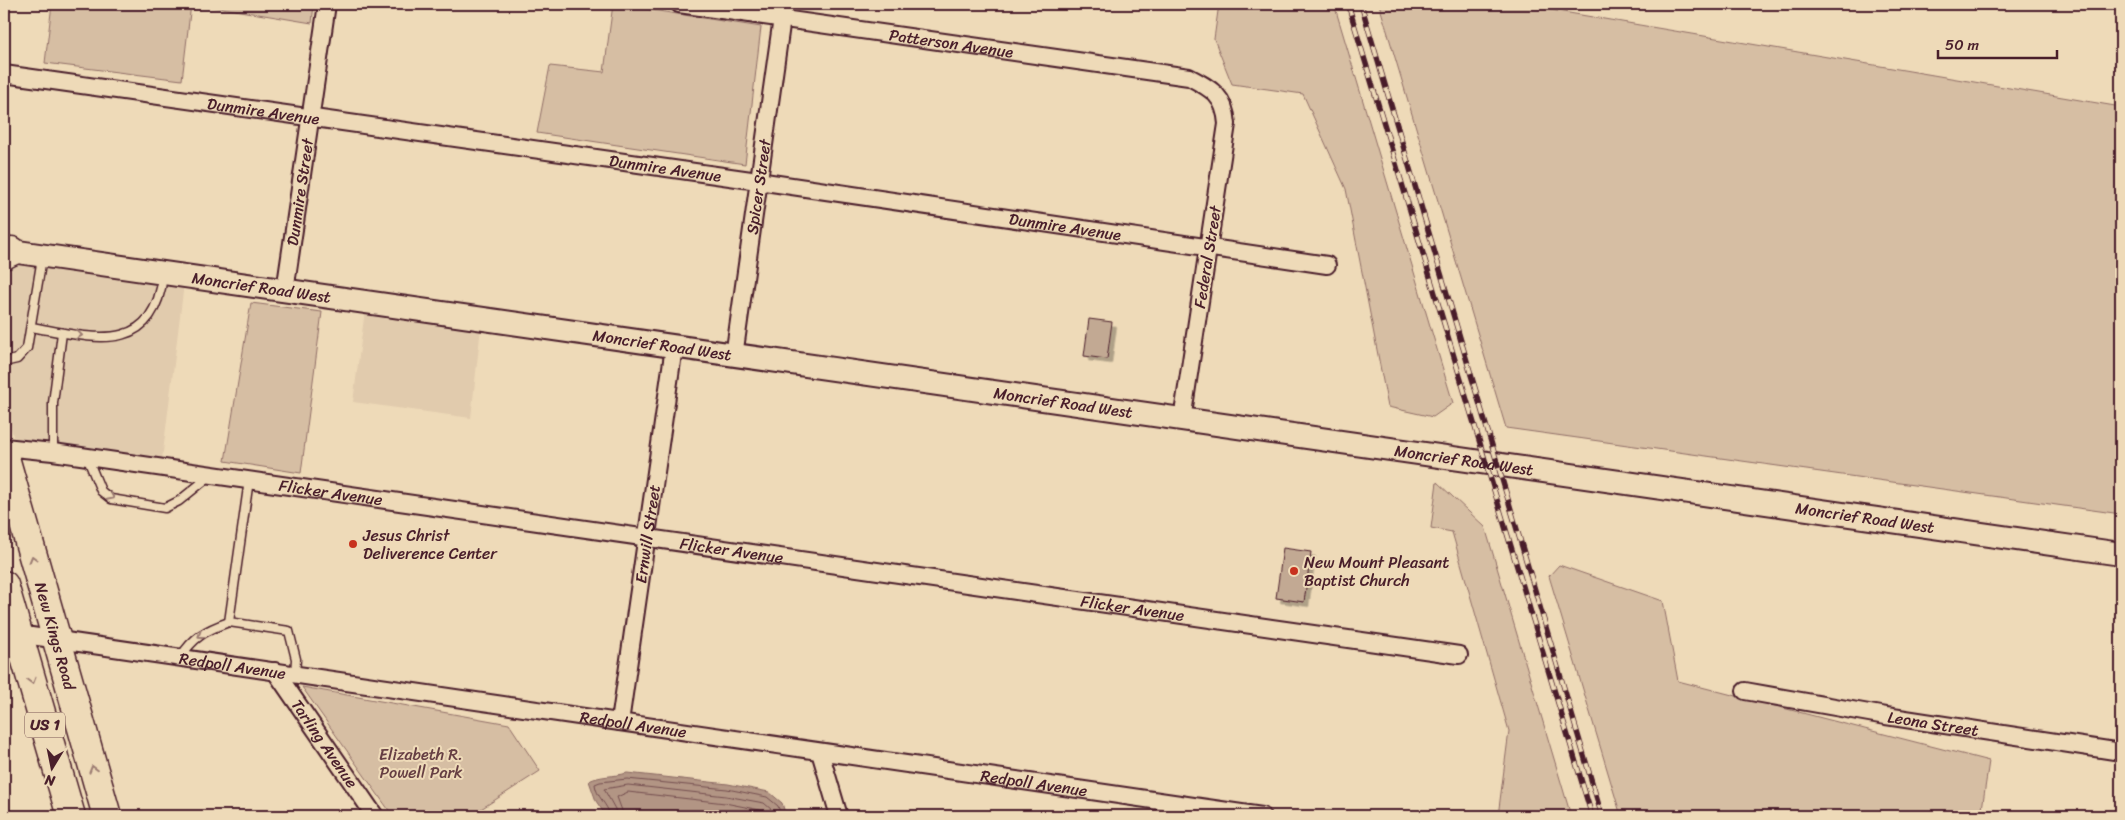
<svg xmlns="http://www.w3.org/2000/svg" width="2125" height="820" font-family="Sriracha,sans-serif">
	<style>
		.built { fill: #e1cbad }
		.green { fill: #d6bea3; stroke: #906e67 }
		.water { fill: #b29584; stroke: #886660 }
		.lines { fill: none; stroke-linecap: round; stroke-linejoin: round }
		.shore { stroke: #744e4f; stroke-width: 1 }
		.building { fill: #c2a993; stroke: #4a1f2b; filter: url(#shadow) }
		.lane-casing { stroke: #4a1f2b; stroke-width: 11 }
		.street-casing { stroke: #4a1f2b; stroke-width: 20 }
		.secondary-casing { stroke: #4a1f2b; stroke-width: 26 }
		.highway-casing { stroke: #4a1f2b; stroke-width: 31 }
		.lane { stroke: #eedab8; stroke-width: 8 }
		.street { stroke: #eedab8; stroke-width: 16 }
		.secondary { stroke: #eedab8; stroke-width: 22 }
		.highway { stroke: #eedab8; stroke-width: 28 }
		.rail-casing { stroke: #4a1f2b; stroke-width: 5.5 }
		.rail { stroke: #eedab8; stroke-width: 4; stroke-dasharray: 11; stroke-linecap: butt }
		.oneway { stroke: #9c7c72 }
		.poi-dot { fill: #c8321e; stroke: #eedab8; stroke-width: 2 }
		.labels { text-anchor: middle; stroke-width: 4; stroke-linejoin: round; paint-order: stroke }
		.shield { fill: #eedab8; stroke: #7b5755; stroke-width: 1 }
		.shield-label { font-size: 15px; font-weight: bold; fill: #4a1f2b }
		.street-label { font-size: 16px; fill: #4a1f2b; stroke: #eedab8 }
		.poi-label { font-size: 16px; fill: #4a1f2b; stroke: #eedab8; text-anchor: start }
		.park-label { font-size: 16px; fill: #663f43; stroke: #eedab8 }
	</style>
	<defs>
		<filter id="shadow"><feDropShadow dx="4.5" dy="4.5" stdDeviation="0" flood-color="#0004"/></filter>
	</defs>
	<rect width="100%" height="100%" fill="#eedab8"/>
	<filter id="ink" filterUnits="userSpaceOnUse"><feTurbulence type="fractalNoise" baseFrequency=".02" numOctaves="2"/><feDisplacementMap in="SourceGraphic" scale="10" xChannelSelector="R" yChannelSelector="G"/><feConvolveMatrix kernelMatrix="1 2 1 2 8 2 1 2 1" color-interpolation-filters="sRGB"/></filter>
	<g filter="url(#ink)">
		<g class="built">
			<polygon points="21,261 184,284 162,460 14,439 4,404 4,268"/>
			<polygon points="365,310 481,327 471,418 353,402"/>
		</g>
		<g class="green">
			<polygon points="52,4 191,4 182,80 45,63"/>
			<polygon points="198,4 314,4 312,23"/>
			<polygon points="613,4 761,27 745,164 537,133 550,66 604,72"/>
			<polygon points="1219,4 1334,4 1453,403 1433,417 1388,407 1346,189 1303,94 1232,84 1214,39"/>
			<polygon points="1379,4 1516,4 2121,107 2121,514 1506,428"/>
			<polygon points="251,303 322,312 301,473 225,461"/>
			<polygon points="1437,482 1485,527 1571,816 1498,816 1509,731 1452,532 1431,528"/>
			<polygon points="1559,565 1663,601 1678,681 1989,761 1981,816 1621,816 1549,576"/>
			<polygon points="302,687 509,724 540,771 470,816 393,816"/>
		</g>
		<path class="water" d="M627,773L728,784L769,792L782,803L786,816H606L596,801L589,781C601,775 614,777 627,773Z"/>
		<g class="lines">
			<g class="shore">
				<path d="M610,816C608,804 596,797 595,784L600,782L627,779L727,789L767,797L778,806L781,816"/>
				<polyline points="616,816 615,809 604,789 628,785 726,796 764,803 772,810 774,816"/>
				<polyline points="624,816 617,797 628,792 725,803 760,810 766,816"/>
			</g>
		</g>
		<g class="building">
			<polygon points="1089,319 1112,322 1107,359 1084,356"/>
			<polygon points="1283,548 1311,552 1304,602 1276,598"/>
		</g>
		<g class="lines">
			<defs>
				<g id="lane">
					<path d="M31,327C90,337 153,358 163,276"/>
					<polyline points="4,362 17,359 27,348 42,258"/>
					<polyline points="53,452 53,403 62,333"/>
					<polyline points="87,457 101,491 111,499 165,508 179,501 210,476"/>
					<polyline points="249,480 229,622 289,631 296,659 295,674"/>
					<path d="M180,658C193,637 206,630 229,622"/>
				</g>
				<g id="street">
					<path id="s1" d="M679,4L1189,77C1212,89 1225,96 1227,124L1182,420"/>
					<path id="s2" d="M4,74L758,181L1327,265"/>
					<path id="s3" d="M285,291L327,4"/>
					<path id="s4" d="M734,356L784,4"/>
					<path id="s5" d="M4,447L53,452L1459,655"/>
					<path id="s6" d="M11,633L1262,816"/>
					<path id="s7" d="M275,671L375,816"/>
					<path id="s8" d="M1745,691L1886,716L2121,752"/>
					<path id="s9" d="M620,722L674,347"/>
					<polyline points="820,752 839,816"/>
				</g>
				<g id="secondary">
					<path id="s10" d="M4,250L2121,554"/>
				</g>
				<g id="highway">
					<polyline points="4,255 12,251"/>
					<path id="s11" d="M4,454L107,816"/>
					<polyline points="4,585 71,816"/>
				</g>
			</defs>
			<use href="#lane" class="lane-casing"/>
			<use href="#street" class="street-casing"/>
			<use href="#secondary" class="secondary-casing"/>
			<use href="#highway" class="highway-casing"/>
			<use href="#lane" class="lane"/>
			<use href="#street" class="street"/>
			<use href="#secondary" class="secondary"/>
			<use href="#highway" class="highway"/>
			<defs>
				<g id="rail">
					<polyline points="1348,4 1592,816"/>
					<polyline points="1361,4 1602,816"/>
				</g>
			</defs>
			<use href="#rail" class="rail-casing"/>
			<use href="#rail" class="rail"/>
		</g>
		<defs><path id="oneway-chevron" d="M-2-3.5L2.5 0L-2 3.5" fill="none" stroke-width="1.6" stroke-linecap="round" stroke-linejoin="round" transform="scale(1.25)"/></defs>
		<g class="oneway">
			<use href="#oneway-chevron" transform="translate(79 335) rotate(7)"/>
			<use href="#oneway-chevron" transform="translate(111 497) rotate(26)"/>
			<use href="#oneway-chevron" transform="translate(33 559) rotate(-106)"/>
			<use href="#oneway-chevron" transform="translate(201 635) rotate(147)"/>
			<use href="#oneway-chevron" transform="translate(32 681) rotate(74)"/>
			<use href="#oneway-chevron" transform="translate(93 769) rotate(-106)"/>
		</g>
	</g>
	<g class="poi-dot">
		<circle cx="353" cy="544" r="5"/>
		<circle cx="1294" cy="571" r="5"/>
	</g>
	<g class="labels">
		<rect class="shield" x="25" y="712.5" width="40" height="25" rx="4"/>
		<g class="shield-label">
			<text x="45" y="730">US 1</text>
		</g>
		<g class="street-label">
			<text dy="6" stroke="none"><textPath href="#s1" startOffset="275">Patterson Avenue</textPath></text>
			<text dy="6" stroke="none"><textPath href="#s2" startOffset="262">Dunmire Avenue</textPath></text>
			<text dy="6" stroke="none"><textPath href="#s2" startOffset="668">Dunmire Avenue</textPath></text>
			<text dy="6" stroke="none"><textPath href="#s4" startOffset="171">Spicer Street</textPath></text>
			<text dy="6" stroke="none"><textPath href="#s3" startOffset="100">Dunmire Street</textPath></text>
			<text dy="6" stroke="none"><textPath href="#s2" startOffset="1072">Dunmire Avenue</textPath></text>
			<text transform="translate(1207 257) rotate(-81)" y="6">Federal Street</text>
			<text dy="6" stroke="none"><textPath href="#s10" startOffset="260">Moncrief Road West</textPath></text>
			<text dy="6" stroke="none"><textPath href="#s10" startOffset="665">Moncrief Road West</textPath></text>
			<text dy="6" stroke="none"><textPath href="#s10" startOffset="1070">Moncrief Road West</textPath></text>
			<text dy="6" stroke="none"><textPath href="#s10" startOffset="1475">Moncrief Road West</textPath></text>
			<text dy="6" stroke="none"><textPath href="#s5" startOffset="330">Flicker Avenue</textPath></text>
			<text dy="6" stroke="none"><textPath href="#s10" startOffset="1880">Moncrief Road West</textPath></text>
			<text dy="6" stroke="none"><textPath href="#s9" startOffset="190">Ernwill Street</textPath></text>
			<text dy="6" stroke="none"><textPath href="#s5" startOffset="735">Flicker Avenue</textPath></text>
			<text dy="6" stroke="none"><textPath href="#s5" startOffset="1140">Flicker Avenue</textPath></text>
			<text dy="6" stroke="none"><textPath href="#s11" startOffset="189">New Kings Road</textPath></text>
			<text dy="6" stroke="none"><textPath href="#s6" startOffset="224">Redpoll Avenue</textPath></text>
			<text dy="6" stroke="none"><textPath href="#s8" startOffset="191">Leona Street</textPath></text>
			<text dy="6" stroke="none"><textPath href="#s6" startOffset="629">Redpoll Avenue</textPath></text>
			<text dy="6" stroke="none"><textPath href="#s7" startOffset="88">Tarling Avenue</textPath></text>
			<text dy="6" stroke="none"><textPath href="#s6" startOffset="1034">Redpoll Avenue</textPath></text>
		</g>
		<g class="poi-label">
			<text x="363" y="541">Jesus Christ<tspan x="363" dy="18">Deliverence Center</tspan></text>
			<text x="1304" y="568">New Mount Pleasant<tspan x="1304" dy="18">Baptist Church</tspan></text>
		</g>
		<g class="park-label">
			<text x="421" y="760">Elizabeth R.<tspan x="421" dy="18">Powell Park</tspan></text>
		</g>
	</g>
	<rect width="2125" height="820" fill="none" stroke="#eedab8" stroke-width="20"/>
	<rect x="10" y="10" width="2105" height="800" fill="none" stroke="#4a1f2b" stroke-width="2" filter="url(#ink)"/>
	<g transform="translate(52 768) rotate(190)" stroke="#eedab8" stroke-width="4" paint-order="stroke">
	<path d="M0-4L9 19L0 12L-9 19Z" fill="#4a1f2b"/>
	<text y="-8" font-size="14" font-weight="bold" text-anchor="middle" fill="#4a1f2b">N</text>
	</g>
	<path d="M1938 50v8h119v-8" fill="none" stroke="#4a1f2b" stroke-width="2.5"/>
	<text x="1945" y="50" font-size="15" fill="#4a1f2b" stroke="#eedab8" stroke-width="4" paint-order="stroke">50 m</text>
</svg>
